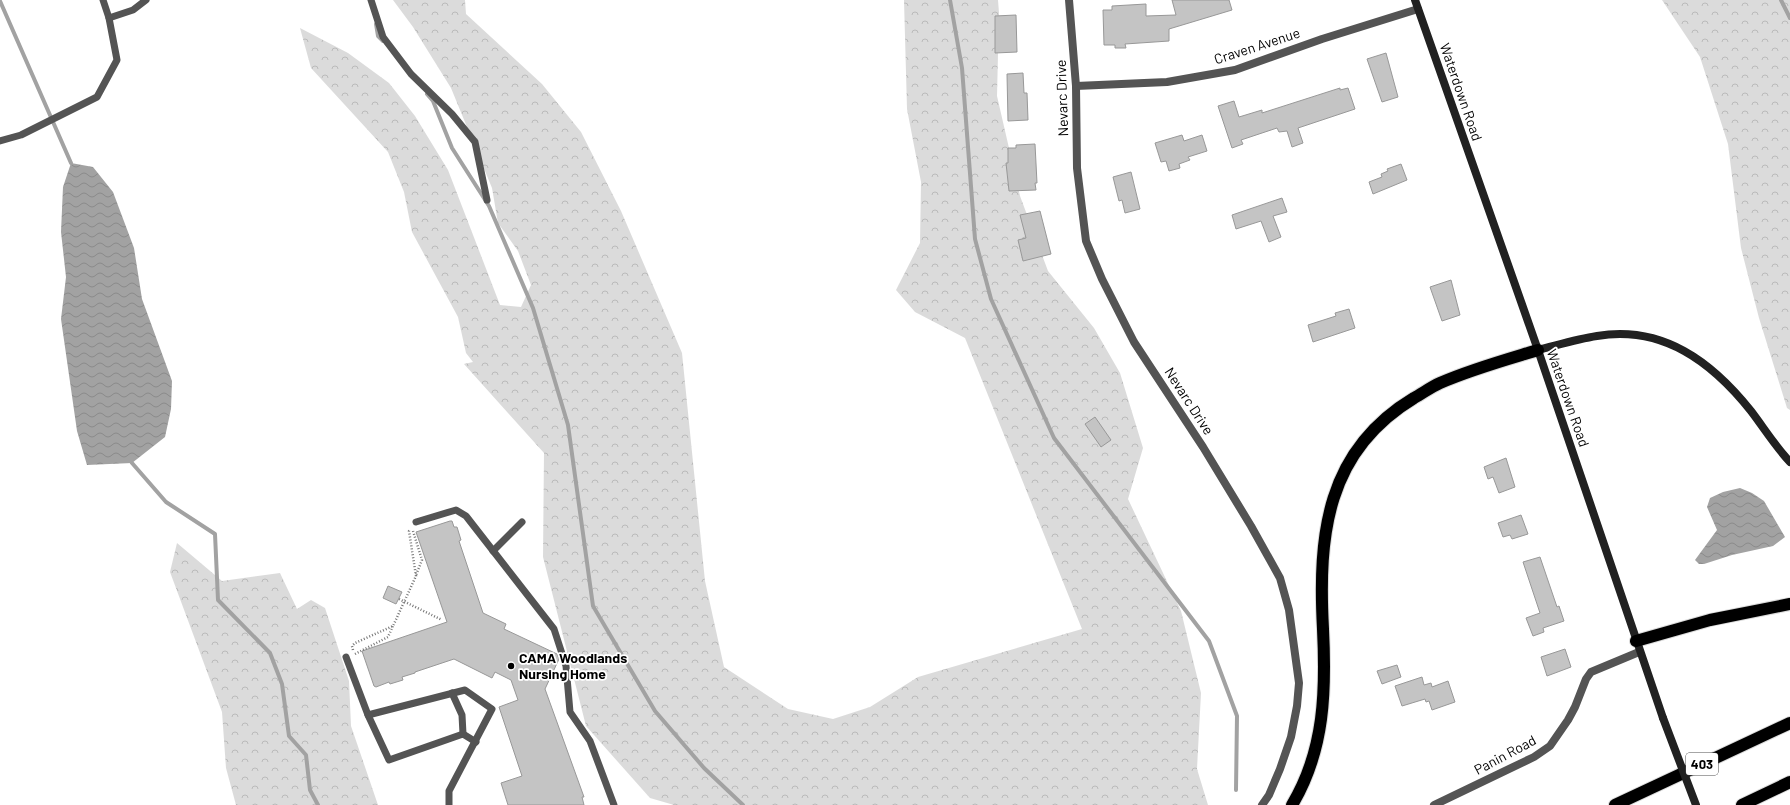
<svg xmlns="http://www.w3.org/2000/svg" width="1790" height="805" font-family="Barlow,sans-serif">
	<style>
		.forest { fill: url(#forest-crowns) }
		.water { fill: url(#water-waves) }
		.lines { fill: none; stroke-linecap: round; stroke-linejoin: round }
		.stream { stroke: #a2a2a2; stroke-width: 4 }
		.building { fill: #c4c4c4; stroke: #989898 }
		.highway-casing { stroke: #dbdbdb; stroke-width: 14 }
		.path { stroke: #767676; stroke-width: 2.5; stroke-dasharray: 1 2; stroke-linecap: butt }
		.lane { stroke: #545454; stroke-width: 7 }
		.street { stroke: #545454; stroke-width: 8 }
		.secondary { stroke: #212121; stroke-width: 8 }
		.highway { stroke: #000; stroke-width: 12 }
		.secondary-bridge { stroke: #212121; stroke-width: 8 }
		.poi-dot { fill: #000; stroke: #fff; stroke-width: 1.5 }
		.labels { text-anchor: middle; stroke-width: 3.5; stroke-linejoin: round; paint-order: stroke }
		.shield { fill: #fff; stroke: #4c4c4c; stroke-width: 1 }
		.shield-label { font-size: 13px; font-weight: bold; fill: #000 }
		.street-label { font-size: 14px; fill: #000; stroke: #fff }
		.poi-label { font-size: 14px; font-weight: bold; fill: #000; stroke: #fff; text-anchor: start }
	</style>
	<defs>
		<pattern id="forest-crowns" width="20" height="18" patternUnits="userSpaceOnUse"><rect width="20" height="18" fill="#dbdbdb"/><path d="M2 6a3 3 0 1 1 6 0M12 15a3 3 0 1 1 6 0" fill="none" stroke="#bababa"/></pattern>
		<pattern id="water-waves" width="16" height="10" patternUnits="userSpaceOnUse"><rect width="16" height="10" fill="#a2a2a2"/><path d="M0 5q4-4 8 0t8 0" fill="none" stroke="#8a8a8a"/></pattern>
	</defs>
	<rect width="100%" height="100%" fill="#fff"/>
	<g class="forest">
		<polygon points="393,0 465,0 466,14 542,84 581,132 621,211 682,353 705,581 724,667 788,709 833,719 870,707 918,677 1082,629 965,338 915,312 896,290 920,243 921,182 907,109 904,0 998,0 999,13 997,96 1020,196 1048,271 1094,328 1120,373 1143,448 1128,499 1181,611 1201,693 1197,769 1208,805 674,805 650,798 586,726 543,557 544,453 464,364 473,362 466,353 458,317 412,232 404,192 388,152 311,68 300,28 348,53 389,83 415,116 448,170 500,305 521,307 531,285 518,251 498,223 492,188 451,88 413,27"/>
		<polygon points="1662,0 1790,0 1790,410 1787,408 1759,318 1741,248 1728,144 1700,57"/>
		<polygon points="177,543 222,581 280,573 297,609 311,600 325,608 349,681 351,726 378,805 236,805 226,768 222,712 170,572"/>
	</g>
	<g class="water">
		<polygon points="71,163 93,167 113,192 134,248 142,299 172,381 171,409 165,437 132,463 87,465 77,431 61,319 66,277 61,232 63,187"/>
		<polygon points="1740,488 1752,493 1764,501 1785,537 1773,546 1732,555 1704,564 1699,564 1695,560 1717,530 1707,507 1710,498 1723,492"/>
	</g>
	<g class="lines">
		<g class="stream">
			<polyline points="950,0 962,68 975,239 991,299 1054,438 1209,641 1237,716 1236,790"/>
			<polyline points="1781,0 1790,18"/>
			<polyline points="0,1 71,163"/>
			<polyline points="376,24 378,36 383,41"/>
			<polyline points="427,94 433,101 452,148 489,206 533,308 568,425 593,606 655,711 704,768 743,805"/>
			<polyline points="132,463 166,502 215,534 218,600 270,653 282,684 289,736 306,755 310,790 318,805"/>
		</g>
	</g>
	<g class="building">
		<polygon points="1172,0 1229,0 1232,10 1169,29 1169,41 1125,44 1126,48 1115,48 1115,45 1104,45 1103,10 1112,10 1112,6 1146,4 1146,16 1176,15"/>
		<polygon points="1016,15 1017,52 995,53 995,16"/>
		<polygon points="1386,53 1398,97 1382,102 1367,59"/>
		<polygon points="1023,73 1024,93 1027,93 1028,120 1008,121 1007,74"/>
		<polygon points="1340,88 1340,90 1348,88 1355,109 1298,128 1303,143 1292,147 1287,131 1279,132 1277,128 1241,140 1243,144 1232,148 1218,106 1234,101 1239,117 1262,110 1262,113"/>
		<polygon points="1182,135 1184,141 1202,135 1207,151 1188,157 1190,160 1179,164 1180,168 1169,171 1166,161 1161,162 1155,143"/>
		<polygon points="1035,144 1037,183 1035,183 1036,190 1009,191 1006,163 1008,163 1008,148 1016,148 1016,145"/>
		<polygon points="1401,164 1407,180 1373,194 1369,182 1382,177 1381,174 1388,171 1387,169"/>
		<polygon points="1131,172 1140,209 1125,213 1122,200 1119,201 1113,177"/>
		<polygon points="1282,198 1287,212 1273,216 1281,237 1269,242 1261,221 1236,229 1232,215"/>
		<polygon points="1040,211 1051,254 1023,261 1018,240 1026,238 1020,215"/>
		<polygon points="1451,280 1460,315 1442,321 1430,287"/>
		<polygon points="1349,309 1355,328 1313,342 1308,325 1336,316 1335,313"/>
		<polygon points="1095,417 1111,440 1101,447 1085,424"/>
		<polygon points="1506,458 1515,487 1499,493 1493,477 1488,479 1484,467"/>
		<polygon points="1521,515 1528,534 1512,539 1510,535 1503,537 1498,523"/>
		<polygon points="450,521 452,521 454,527 457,527 461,540 459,541 483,613 506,624 504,629 557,654 559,659 545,689 584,797 582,797 584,805 508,805 501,783 522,776 499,707 518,700 511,680 495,672 492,678 454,659 415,672 415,673 402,677 403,680 390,684 389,682 376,687 374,686 362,651 447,622 416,532"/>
		<polygon points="1540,557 1557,607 1559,606 1564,621 1543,628 1544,632 1533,636 1526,618 1540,613 1523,562"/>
		<polygon points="388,586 402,592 396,604 383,598"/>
		<polygon points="1565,649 1571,667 1547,676 1541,657"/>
		<polygon points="1397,665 1401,677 1382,684 1377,671"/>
		<polygon points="1422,677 1424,685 1431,683 1432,687 1448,681 1455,702 1432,710 1429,701 1426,702 1425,699 1402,706 1395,686"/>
	</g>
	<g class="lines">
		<defs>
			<g id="highway">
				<polyline points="1636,641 1710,620 1790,604"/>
				<path d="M1292,805C1325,750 1326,690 1323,629C1318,535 1326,451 1414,398C1423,393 1431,387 1440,383C1472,369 1505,360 1538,350"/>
				<polyline points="1615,805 1790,723"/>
				<polyline points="1742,805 1790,782"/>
			</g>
		</defs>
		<use href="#highway" class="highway-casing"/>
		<g class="path">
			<polyline points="413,531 422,560 416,575"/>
			<polyline points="399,599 442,620"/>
			<polyline points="353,650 352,646 355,643 393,626 416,576 409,531 411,530"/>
			<polyline points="355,654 388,637 393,626"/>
		</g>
		<g class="lane">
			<polyline points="103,0 109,18 133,10 146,0"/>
			<polyline points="371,0 383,37 411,74 452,114 475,142 487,200"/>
			<polyline points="0,141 21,135 97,97 117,60 109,18"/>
			<polyline points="416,522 456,510 466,516 554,629 566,666 570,712 590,741 614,805"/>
			<polyline points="493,551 522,522"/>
			<polyline points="346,657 368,715 389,760 463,734 476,742"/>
			<polyline points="452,693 462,715 463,734"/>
			<polyline points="368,715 465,690 492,709 449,791 449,805"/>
		</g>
		<g class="street">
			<polyline points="1069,0 1076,86 1077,168 1086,241 1102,279 1134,342 1203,447 1251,526 1280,578 1289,610 1299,683 1297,706 1291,737 1280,769 1269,795 1262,805"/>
			<polyline points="1076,86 1167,82 1235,70 1322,39 1418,9"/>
			<polyline points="1434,805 1534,757 1550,746 1568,720 1575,707 1586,679 1591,672 1639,652"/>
		</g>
		<g class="secondary">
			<polyline points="1415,0 1538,350 1663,718"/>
			<path d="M1538,350C1558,345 1577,339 1597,336C1663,325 1712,362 1751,411C1764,428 1775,446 1790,462"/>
		</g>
		<use href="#highway" class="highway"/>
		<polyline class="secondary-bridge" points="1663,718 1696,805"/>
	</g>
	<circle class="poi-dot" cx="511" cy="666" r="4"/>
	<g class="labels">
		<rect class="shield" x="1686" y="753" width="32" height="22" rx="3"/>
		<g class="shield-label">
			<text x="1702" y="769">403</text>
		</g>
		<g class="street-label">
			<text transform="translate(1257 46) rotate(-18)" y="5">Craven Avenue</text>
			<text transform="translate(1461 92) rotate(71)" y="5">Waterdown Road</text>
			<text transform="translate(1062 98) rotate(-92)" y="5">Nevarc Drive</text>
			<text transform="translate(1568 398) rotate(71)" y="5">Waterdown Road</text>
			<text transform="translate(1189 401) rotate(57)" y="5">Nevarc Drive</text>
			<text transform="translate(1505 755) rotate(-28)" y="5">Panin Road</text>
		</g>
		<g class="poi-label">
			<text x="519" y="663">CAMA Woodlands<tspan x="519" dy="16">Nursing Home</tspan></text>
		</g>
	</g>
</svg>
